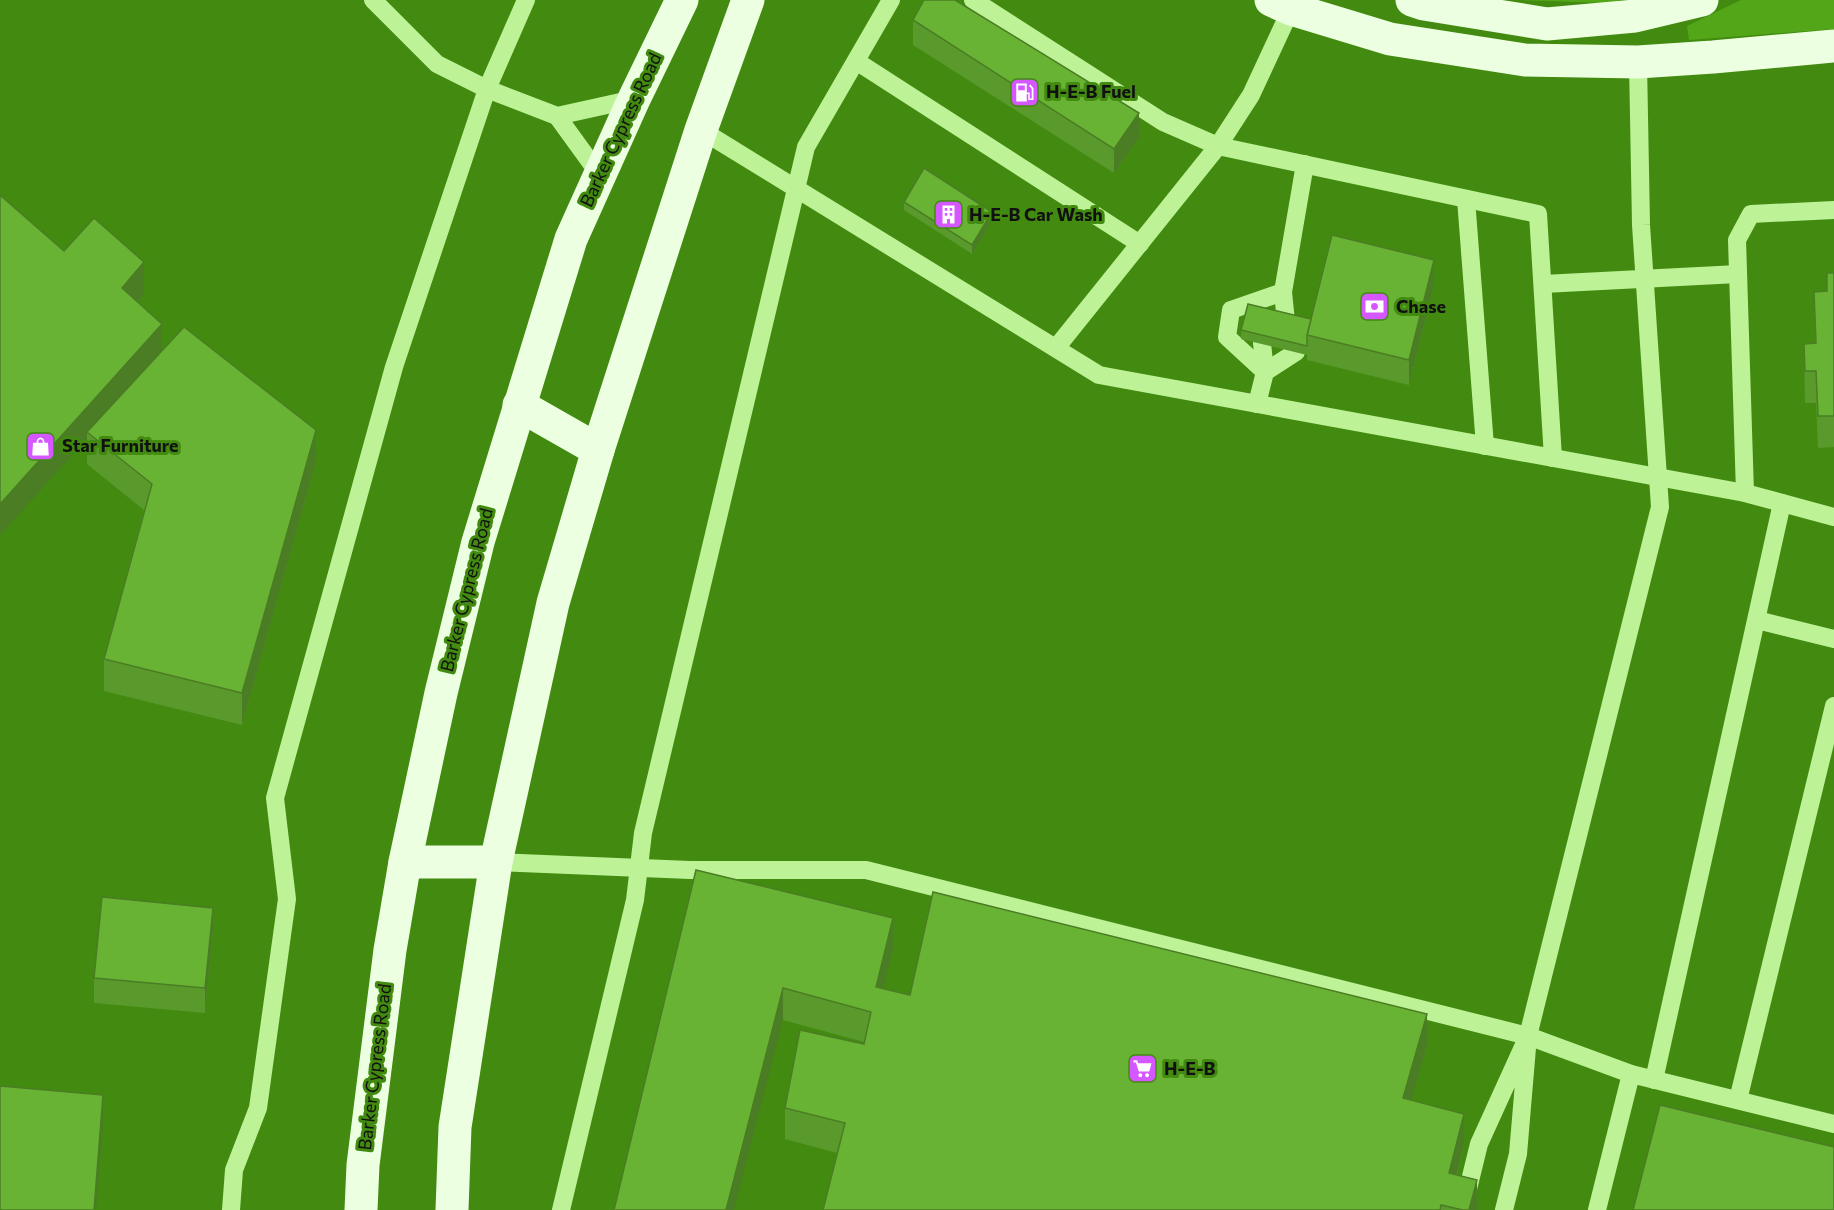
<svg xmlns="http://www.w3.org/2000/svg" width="1834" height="1210" font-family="Commissioner,sans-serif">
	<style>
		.green { fill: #53a618 }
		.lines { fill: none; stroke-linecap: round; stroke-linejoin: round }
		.lane { stroke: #bdf297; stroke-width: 18 }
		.primary { stroke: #ecffe1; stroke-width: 33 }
		.wall { fill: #5a9a2d }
		.shaded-wall { fill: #4a7d24 }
		.building { fill: #69b334; stroke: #4a7d24; stroke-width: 1.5 }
		.labels { text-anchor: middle; stroke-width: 6; stroke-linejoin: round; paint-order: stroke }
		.poi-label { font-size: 18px; font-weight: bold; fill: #111; stroke: #428b10; text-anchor: start }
		.street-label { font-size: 18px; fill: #111; stroke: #428b10 }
	</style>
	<rect width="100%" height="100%" fill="#428b10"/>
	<g class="green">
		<polygon points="1519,0 1622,0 1606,3"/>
		<polygon points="1741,0 1834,0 1834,29 1689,40 1687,26"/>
	</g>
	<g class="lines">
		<g class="lane">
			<polyline points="373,0 437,64 487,89 557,116 634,99"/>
			<polyline points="973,0 1163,122 1218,146 1538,214 1553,458"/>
			<polyline points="856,61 1140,244"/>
			<polyline points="557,116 599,174"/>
			<polyline points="701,130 1099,375 1745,493 1834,517"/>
			<polyline points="1466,199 1485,446"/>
			<polyline points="1543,284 1738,274"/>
			<polyline points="1286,322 1283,292 1305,164"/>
			<polyline points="1262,343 1265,372"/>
			<polyline points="1056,348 1218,146 1251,95 1291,9"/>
			<polyline points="1265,372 1227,337 1231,310 1283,292"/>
			<polyline points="1257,404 1265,372 1296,352"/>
			<polyline points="1745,493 1737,240 1751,214 1834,210"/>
			<polyline points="1757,620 1834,639"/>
			<polyline points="496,862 690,870 866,870 1528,1036 1660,507 1641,225 1638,62"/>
			<polyline points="1528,1036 1631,1074 1834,1124"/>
			<polyline points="1654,1080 1782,503"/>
			<polyline points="1738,1100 1834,706"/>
			<polyline points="1465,1201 1479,1144 1528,1036 1518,1154 1504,1210"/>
			<polyline points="231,1210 234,1170 258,1108 287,899 275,798 394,367 487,89 526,0"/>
			<polyline points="561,1210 635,900 643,833 806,147 891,0"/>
			<polyline points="1597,1210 1631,1074"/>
		</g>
		<g class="primary">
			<polyline points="1271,0 1291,9 1390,39 1525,60 1638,62 1713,57 1834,46"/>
			<polyline points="1412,0 1424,4 1547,24 1635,16 1702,0"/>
			<polyline points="519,405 598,450"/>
			<polyline points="405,862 496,862"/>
			<polyline points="361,1210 363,1165 390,950 405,862 441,693 478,542 571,239 634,99 682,0"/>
			<polyline points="452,1210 455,1127 496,862 553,603 598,450 701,130 748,0"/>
		</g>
	</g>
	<g class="wall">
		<polygon points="913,20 1139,138 1114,173 913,45"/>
		<polygon points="904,202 992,221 972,254 904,210"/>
		<polygon points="64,251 144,294 137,302 162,350 316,462 242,725 104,691 104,659 144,510 87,464 87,439"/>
		<polygon points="1827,273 1834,273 1834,447 1818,448 1816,403 1805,403 1804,344 1815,343 1814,292 1827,291"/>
		<polygon points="1434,285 1409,385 1307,360 1307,355 1241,339 1241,330 1311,319"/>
		<polygon points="696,870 893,950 883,989 910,995 1427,1046 1411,1100 1464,1145 1457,1175 1477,1210 823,1210 837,1153 785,1139 785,1108 864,1044 864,1042 783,1020"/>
		<polygon points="213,932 205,1013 94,1003 94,978"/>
	</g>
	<g class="shaded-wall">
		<polygon points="1139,113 1139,138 1114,173 1114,149"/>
		<polygon points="992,212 992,221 972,254 972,245"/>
		<polygon points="1434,260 1434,285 1409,385 1409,360"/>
		<polygon points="144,262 144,294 122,319 122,288"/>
		<polygon points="162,324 162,356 87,432 87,439 0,535 0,504"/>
		<polygon points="316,430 316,462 242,725 242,693"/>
		<polygon points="213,908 213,932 205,1013 205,988"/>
		<polygon points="893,918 893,950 876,1019 876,987"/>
		<polygon points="783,988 783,1020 734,1210 726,1210"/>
		<polygon points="1427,1014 1427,1046 1403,1130 1403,1098"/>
		<polygon points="103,1095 103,1126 96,1210 94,1210"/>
		<polygon points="1464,1114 1464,1145 1449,1205 1449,1173"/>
		<polygon points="1477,1180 1477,1210 1469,1210"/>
	</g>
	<g class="building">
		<polygon points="924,0 955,0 1139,113 1114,149 913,20"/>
		<polygon points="924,168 992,212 972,245 904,202"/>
		<polygon points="0,195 64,251 94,218 144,262 122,288 162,324 0,504"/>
		<polygon points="1332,235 1434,260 1409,360 1307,335"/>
		<polygon points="1827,273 1834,273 1834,416 1818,416 1816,371 1805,371 1804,344 1816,343 1814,292 1827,291"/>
		<polygon points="1248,304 1311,319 1307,335 1307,346 1241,330"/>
		<polygon points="184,327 316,430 242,693 104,659 152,484 87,432"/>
		<polygon points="696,870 893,918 876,987 910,995 933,892 1427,1014 1403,1098 1464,1114 1449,1173 1477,1180 1469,1210 1463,1210 1441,1205 1440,1210 823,1210 845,1123 785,1108 800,1030 864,1044 871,1012 783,988 726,1210 614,1210"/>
		<polygon points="102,897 213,908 205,988 94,978"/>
		<polygon points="0,1086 103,1095 94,1210 0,1210"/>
		<polygon points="1660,1105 1834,1147 1834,1210 1633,1210"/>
	</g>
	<defs>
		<symbol id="fuel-square" viewBox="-11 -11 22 22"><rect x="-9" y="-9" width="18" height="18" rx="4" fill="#d457ff" stroke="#428b10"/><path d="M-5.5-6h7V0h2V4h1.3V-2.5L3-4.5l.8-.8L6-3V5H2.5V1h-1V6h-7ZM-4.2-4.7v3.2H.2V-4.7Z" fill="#fff"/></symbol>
		<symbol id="building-square" viewBox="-11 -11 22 22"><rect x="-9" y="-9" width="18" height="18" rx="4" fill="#d457ff" stroke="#428b10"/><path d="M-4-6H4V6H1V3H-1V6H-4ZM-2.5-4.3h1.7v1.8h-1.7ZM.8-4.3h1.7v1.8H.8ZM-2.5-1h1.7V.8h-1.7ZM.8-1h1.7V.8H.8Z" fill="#fff"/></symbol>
		<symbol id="bank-square" viewBox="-11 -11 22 22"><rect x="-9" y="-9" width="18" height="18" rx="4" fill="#d457ff" stroke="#428b10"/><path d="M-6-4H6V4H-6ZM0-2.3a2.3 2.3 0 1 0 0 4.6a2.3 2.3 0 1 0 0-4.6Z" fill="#fff"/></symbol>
		<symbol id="shop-square" viewBox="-11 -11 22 22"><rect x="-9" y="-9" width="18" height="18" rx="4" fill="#d457ff" stroke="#428b10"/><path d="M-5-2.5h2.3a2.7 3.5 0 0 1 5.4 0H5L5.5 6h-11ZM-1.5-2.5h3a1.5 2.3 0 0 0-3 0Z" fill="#fff"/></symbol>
		<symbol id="supermarket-square" viewBox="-11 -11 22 22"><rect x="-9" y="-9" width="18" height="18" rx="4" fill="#d457ff" stroke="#428b10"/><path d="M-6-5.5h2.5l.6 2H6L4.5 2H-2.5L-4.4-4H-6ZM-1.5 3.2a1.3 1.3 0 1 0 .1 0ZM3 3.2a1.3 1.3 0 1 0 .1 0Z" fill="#fff"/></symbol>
	</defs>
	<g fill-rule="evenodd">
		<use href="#fuel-square" x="1008" y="76" width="33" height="33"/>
		<use href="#building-square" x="932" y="198" width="33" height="33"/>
		<use href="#bank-square" x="1358" y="290" width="33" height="33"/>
		<use href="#shop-square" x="24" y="430" width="33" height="33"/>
		<use href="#supermarket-square" x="1126" y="1052" width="33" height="33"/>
	</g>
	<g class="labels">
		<g class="poi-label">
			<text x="1046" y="98">H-E-B Fuel</text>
			<text x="969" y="221">H-E-B Car Wash</text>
			<text x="1396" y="313">Chase</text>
			<text x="62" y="452">Star Furniture</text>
			<text x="1164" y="1075">H-E-B</text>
		</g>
		<g class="street-label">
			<text transform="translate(621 130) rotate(-65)" y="6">Barker Cypress Road</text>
			<text transform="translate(467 590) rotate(-76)" y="6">Barker Cypress Road</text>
			<text transform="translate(375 1067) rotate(-83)" y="6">Barker Cypress Road</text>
		</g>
	</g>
</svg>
